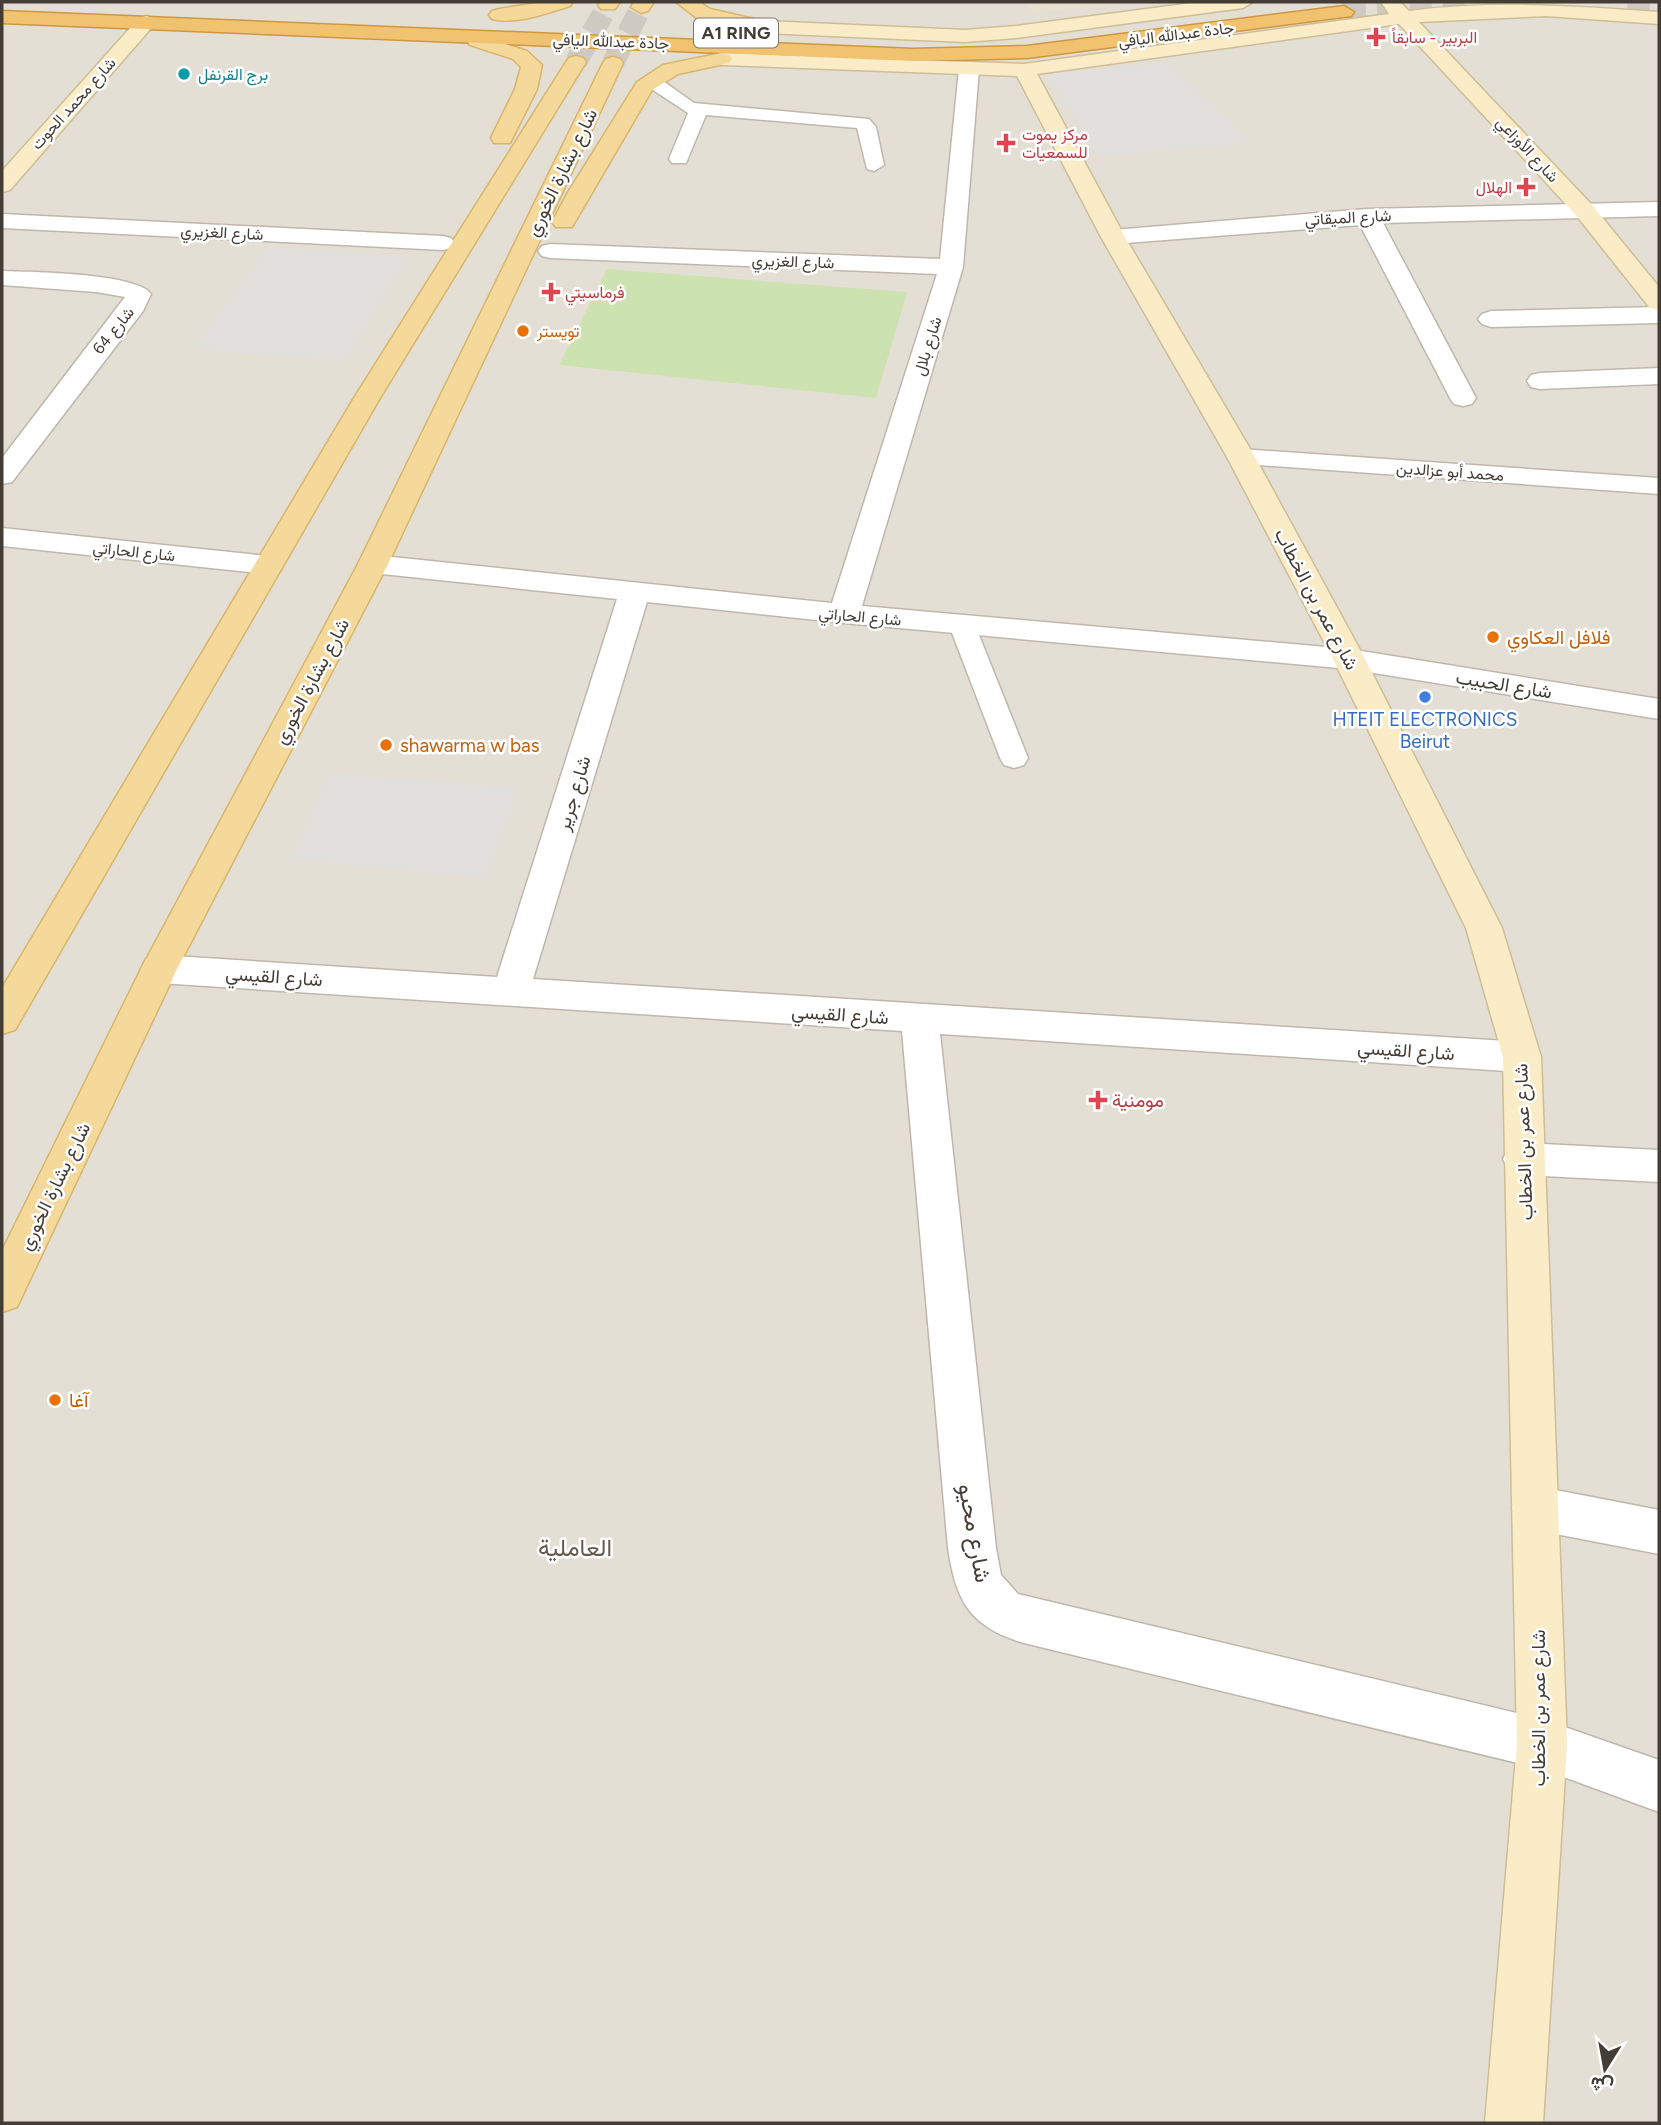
<svg xmlns="http://www.w3.org/2000/svg" width="1661" height="2125" font-family="Figtree,Vazirmatn,sans-serif">
	<style>
		.residential { fill: #e4dfd4 }
		.education { fill: #e9e1d0 }
		.green { fill: #cde2b1 }
		.parking { fill: #e2e0dd }
		.lines { fill: none; stroke-linecap: round; stroke-linejoin: round }
		.primary-tunnel { stroke: #cecac2; stroke-width: 22; stroke-dasharray: 22 11; stroke-linecap: butt }
		.highway-tunnel { stroke: #cecac2; stroke-width: 22; stroke-dasharray: 22 11; stroke-linecap: butt }
		.lane-casing { stroke: #beb7ac; stroke-width: 3 }
		.street-casing { stroke: #beb7ac; stroke-width: 3 }
		.secondary-casing { stroke: #cdbe98; stroke-width: 3 }
		.primary-casing { stroke: #d8b56c; stroke-width: 3 }
		.highway-casing { stroke: #cf9741; stroke-width: 3 }
		.lane { fill: #fff; fill-rule: evenodd }
		.street { fill: #fff; fill-rule: evenodd }
		.secondary { fill: #f9ecc6; fill-rule: evenodd }
		.primary { fill: #f5d99a; fill-rule: evenodd }
		.highway { fill: #f1c370; fill-rule: evenodd }
		.health-dot { fill: #e0444e; stroke: #fff; stroke-width: 2.5 }
		.culture-dot { fill: #0f9aa8; stroke: #fff; stroke-width: 2.5 }
		.food-dot { fill: #e8710a; stroke: #fff; stroke-width: 2.5 }
		.shop-dot { fill: #3f7fe0; stroke: #fff; stroke-width: 2.5 }
		.labels { text-anchor: middle; stroke-width: 5; stroke-linejoin: round; paint-order: stroke }
		.far-street-label { font-size: 16px; fill: #433d35; stroke: #fff }
		.far-health-label { font-size: 16px; fill: #be3a42; stroke: #fff; text-anchor: start }
		.far-culture-label { font-size: 16px; fill: #0d838f; stroke: #fff; text-anchor: start }
		.far-food-label { font-size: 16px; fill: #c56008; stroke: #fff; text-anchor: start }
		.shield { fill: #fff; stroke: #7b7772; stroke-width: 2 }
		.shield-label { font-size: 18px; font-weight: bold; fill: #433d35 }
		.street-label { font-size: 19px; fill: #433d35; stroke: #fff }
		.food-label { font-size: 19px; fill: #c56008; stroke: #fff; text-anchor: start }
		.shop-label { font-size: 19px; fill: #366cbe; stroke: #fff }
		.health-label { font-size: 19px; fill: #be3a42; stroke: #fff; text-anchor: start }
		.near-street-label { font-size: 23px; fill: #433d35; stroke: #fff }
		.near-neighbourhood-label { font-size: 24px; fill: #645b4d; stroke: #fff }
	</style>
	<rect width="100%" height="100%" fill="#f1ede5"/>
	<rect class="residential" x="2" y="2" width="1657" height="2121"/>
	<polygon class="education" points="1027,2 1136,2 1033,12"/>
	<polygon class="green" points="607,269 907,292 876,398 559,365"/>
	<g class="parking">
		<polygon points="1168,63 1252,142 1098,157 1049,74"/>
		<polygon points="267,247 408,257 345,361 193,349"/>
		<polygon points="328,773 417,780 519,788 487,878 291,859"/>
	</g>
	<g class="lines">
		<g class="primary-tunnel">
			<polyline points="576,62 608,5"/>
			<polyline points="613,63 641,7"/>
		</g>
		<g class="highway-tunnel">
			<polyline points="1628,2 1659,6"/>
			<polyline points="1344,12 1472,2"/>
		</g>
		<defs>
			<g id="lane">
				<polygon points="650,75 656,76 694,103 869,119 876,127 884,165 874,171 867,169 857,128 706,115 686,163 672,163 669,159 688,113 644,84 641,80"/>
				<polygon points="962,617 971,619 975,625 1028,758 1024,765 1014,768 1004,765 1000,758 949,625 953,619"/>
			</g>
			<g id="street">
				<path d="M969,63L976,65L979,69L963,267L862,606L1349,649L1659,699V719L1349,669L844,623L647,602L533,979L1522,1042L1536,1046L1541,1057L1536,1068L1522,1072L940,1034L996,1548L1001,1575L1018,1594L1542,1719L1659,1760V1812L1542,1769L1024,1643C970,1627 956,1602 948,1548L902,1031L159,983L146,979L141,969L146,959L159,955L497,977L617,599L373,573L363,570L358,564L363,558L373,555L832,603L937,274L550,258L542,256L538,251L542,246L550,244L940,259L959,69L962,65Z"/>
				<polygon points="1659,202 1659,216 1383,223 1476,398 1472,404 1463,406 1454,404 1450,398 1360,225 1113,244 1105,242 1101,237 1105,232 1113,230 1367,209"/>
				<polygon points="2,214 443,236 451,238 455,243 451,248 443,250 2,228"/>
				<path d="M2,271C30,272 137,273 151,294L143,311L12,482L2,484V458L125,297L96,292L2,285Z"/>
				<polygon points="1659,307 1659,323 1491,327 1482,324 1478,319 1482,314 1491,311"/>
				<polygon points="1659,368 1659,384 1540,389 1531,387 1527,381 1531,375 1540,373"/>
				<polygon points="1241,449 1659,478 1659,494 1231,463 1227,457 1231,451"/>
				<polygon points="2,528 267,556 277,559 282,565 277,571 267,574 2,546"/>
				<polygon points="1523,1143 1659,1150 1659,1182 1523,1175 1509,1171 1503,1159 1509,1147"/>
				<polygon points="1535,1486 1659,1510 1659,1554 1535,1530 1519,1523 1512,1508 1519,1493"/>
			</g>
			<g id="secondary">
				<polygon points="1200,2 1253,2 1243,8 1016,38 965,42 765,33 758,31 755,27 758,23 765,21 965,30 1016,26"/>
				<path d="M1381,2H1400L1409,11C1492,0 1576,6 1659,12V24L1546,16L1419,22L1592,205L1659,287V310L1650,308L1576,215L1399,24L1037,74L1125,237L1255,457L1365,659L1502,928L1541,1057L1567,1744L1543,2123H1485L1517,1744L1503,1057L1466,928L1333,659L1227,457L1101,237L1017,76L722,65L715,63L712,59L715,55L722,53L1024,64L1389,14Z"/>
				<polygon points="146,16 153,18 156,22 153,26 10,190 2,192 2,171 139,18"/>
			</g>
			<g id="primary">
				<path d="M543,2H573L570,6C547,13 516,25 492,19L489,15L492,11L499,9Z"/>
				<polygon points="600,2 620,2 615,9 601,9 598,5"/>
				<polygon points="634,2 654,2 648,11 641,13 631,7"/>
				<polygon points="676,2 699,2 710,9 772,23 775,27 772,31 765,33 697,18"/>
				<polygon points="477,35 527,51 542,65 537,89 510,143 494,143 491,138 515,89 521,67 513,59 470,45 467,41 470,37"/>
				<polygon points="722,53 729,55 732,59 729,63 678,74 652,90 572,227 556,227 552,222 567,194 637,82 663,65"/>
				<polygon points="576,56 583,58 586,62 380,398 15,1030 2,1034 2,988 354,398 566,62 569,58"/>
				<polygon points="613,57 620,59 623,63 388,564 177,969 17,1307 2,1312 2,1251 141,969 358,564 603,63 606,59"/>
			</g>
			<polygon id="highway" points="1344,6 1354,12 1351,16 1027,58 913,61 2,23 2,11 913,49 1027,46"/>
		</defs>
		<use href="#lane" class="lane-casing"/>
		<use href="#street" class="street-casing"/>
		<use href="#secondary" class="secondary-casing"/>
		<use href="#primary" class="primary-casing"/>
		<use href="#highway" class="highway-casing"/>
		<use href="#lane" class="lane"/>
		<use href="#street" class="street"/>
		<use href="#secondary" class="secondary"/>
		<use href="#primary" class="primary"/>
		<use href="#highway" class="highway"/>
	</g>
	<g class="health-dot">
		<path d="M1372.5 26.5h7v7h7v7h-7v7h-7v-7h-7v-7h7z"/>
		<path d="M1002.5 132.5h7v7h7v7h-7v7h-7v-7h-7v-7h7z"/>
		<path d="M1522.5 176.5h7v7h7v7h-7v7h-7v-7h-7v-7h7z"/>
		<path d="M547.5 281.5h7v7h7v7h-7v7h-7v-7h-7v-7h7z"/>
		<path d="M1094.5 1089.5h7v7h7v7h-7v7h-7v-7h-7v-7h7z"/>
	</g>
	<circle class="culture-dot" cx="184" cy="74" r="7"/>
	<g class="food-dot">
		<circle cx="523" cy="331" r="7"/>
		<circle cx="1493" cy="637" r="7"/>
		<circle cx="386" cy="745" r="7"/>
		<circle cx="55" cy="1400" r="7"/>
	</g>
	<circle class="shop-dot" cx="1425" cy="697" r="7"/>
	<g class="labels">
		<g class="far-street-label">
			<text transform="translate(1176 34) rotate(-7)" y="6">جادة عبدالله اليافي</text>
			<text transform="translate(611 41) rotate(2)" y="6">جادة عبدالله اليافي</text>
			<text transform="translate(73 103) rotate(-48)" y="6">شارع محمد الحوت</text>
			<text transform="translate(1528 149) rotate(47)" y="6">شارع الأوزاعي</text>
			<text transform="translate(1348 217) rotate(-3)" y="6">شارع الميقاتي</text>
			<text transform="translate(222 232) rotate(3)" y="6">شارع الغزيري</text>
			<text transform="translate(793 261) rotate(2)" y="6">شارع الغزيري</text>
			<text transform="translate(113 330) rotate(-51)" y="6">شارع 64</text>
			<text transform="translate(927 346) rotate(-73)" y="6">شارع بلال</text>
			<text transform="translate(1450 471) rotate(4)" y="6">محمد أبو عزالدين</text>
			<text transform="translate(134 551) rotate(6)" y="6">شارع الحاراتي</text>
			<text transform="translate(860 616) rotate(5)" y="6">شارع الحاراتي</text>
		</g>
		<g class="far-health-label">
			<text x="1392" y="43">البربير - سابقاً</text>
			<text x="1022" y="140">مركز يموت<tspan x="1022" dy="18">للسمعيات</tspan></text>
			<text x="1512" y="193" text-anchor="end">الهلال</text>
			<text x="565" y="298">فرماسيتي</text>
		</g>
		<g class="far-culture-label">
			<text x="198" y="80">برج القرنفل</text>
		</g>
		<g class="far-food-label">
			<text x="537" y="337">تويستر</text>
		</g>
		<rect class="shield" x="694" y="18.5" width="84" height="29" rx="5"/>
		<g class="shield-label">
			<text x="736" y="39">A1 RING</text>
		</g>
		<g class="street-label">
			<text transform="translate(561 172) rotate(-64)" y="7">شارع بشارة الخوري</text>
			<text transform="translate(1317 599) rotate(62)" y="7">شارع عمر بن الخطاب</text>
			<text transform="translate(311 681) rotate(-62)" y="7">شارع بشارة الخوري</text>
			<text transform="translate(1504 684) rotate(9)" y="7">شارع الحبيب</text>
			<text transform="translate(573 793) rotate(-73)" y="7">شارع جرير</text>
			<text transform="translate(274 976) rotate(4)" y="7">شارع القيسي</text>
			<text transform="translate(840 1014) rotate(4)" y="7">شارع القيسي</text>
			<text transform="translate(1406 1050) rotate(4)" y="7">شارع القيسي</text>
			<text transform="translate(1523 1142) rotate(-92)" y="7">شارع عمر بن الخطاب</text>
			<text transform="translate(54 1186) rotate(-64)" y="7">شارع بشارة الخوري</text>
			<text transform="translate(1538 1708) rotate(-90)" y="7">شارع عمر بن الخطاب</text>
		</g>
		<g class="food-label">
			<text x="1507" y="644">فلافل العكاوي</text>
			<text x="400" y="752">shawarma w bas</text>
			<text x="69" y="1407">آغا</text>
		</g>
		<g class="shop-label">
			<text x="1425" y="726">HTEIT ELECTRONICS<tspan x="1425" dy="22">Beirut</tspan></text>
		</g>
		<g class="health-label">
			<text x="1112" y="1107">مومنية</text>
		</g>
		<g class="near-street-label">
			<text transform="translate(975 1533) rotate(80)" y="8">شارع محيو</text>
		</g>
		<g class="near-neighbourhood-label">
			<text x="575" y="1556">العاملية</text>
		</g>
	</g>
	<rect width="1661" height="2125" fill="none" stroke="#433d35" stroke-width="7"/>
	<g transform="translate(1605 2069) rotate(191)" stroke="#ffffff" stroke-width="5" paint-order="stroke">
	<path d="M0-5L12 26L0 18L-12 26Z" fill="#433d35"/>
	<text y="-10" font-size="19" font-weight="bold" text-anchor="middle" fill="#433d35">ش</text>
	</g>
</svg>
